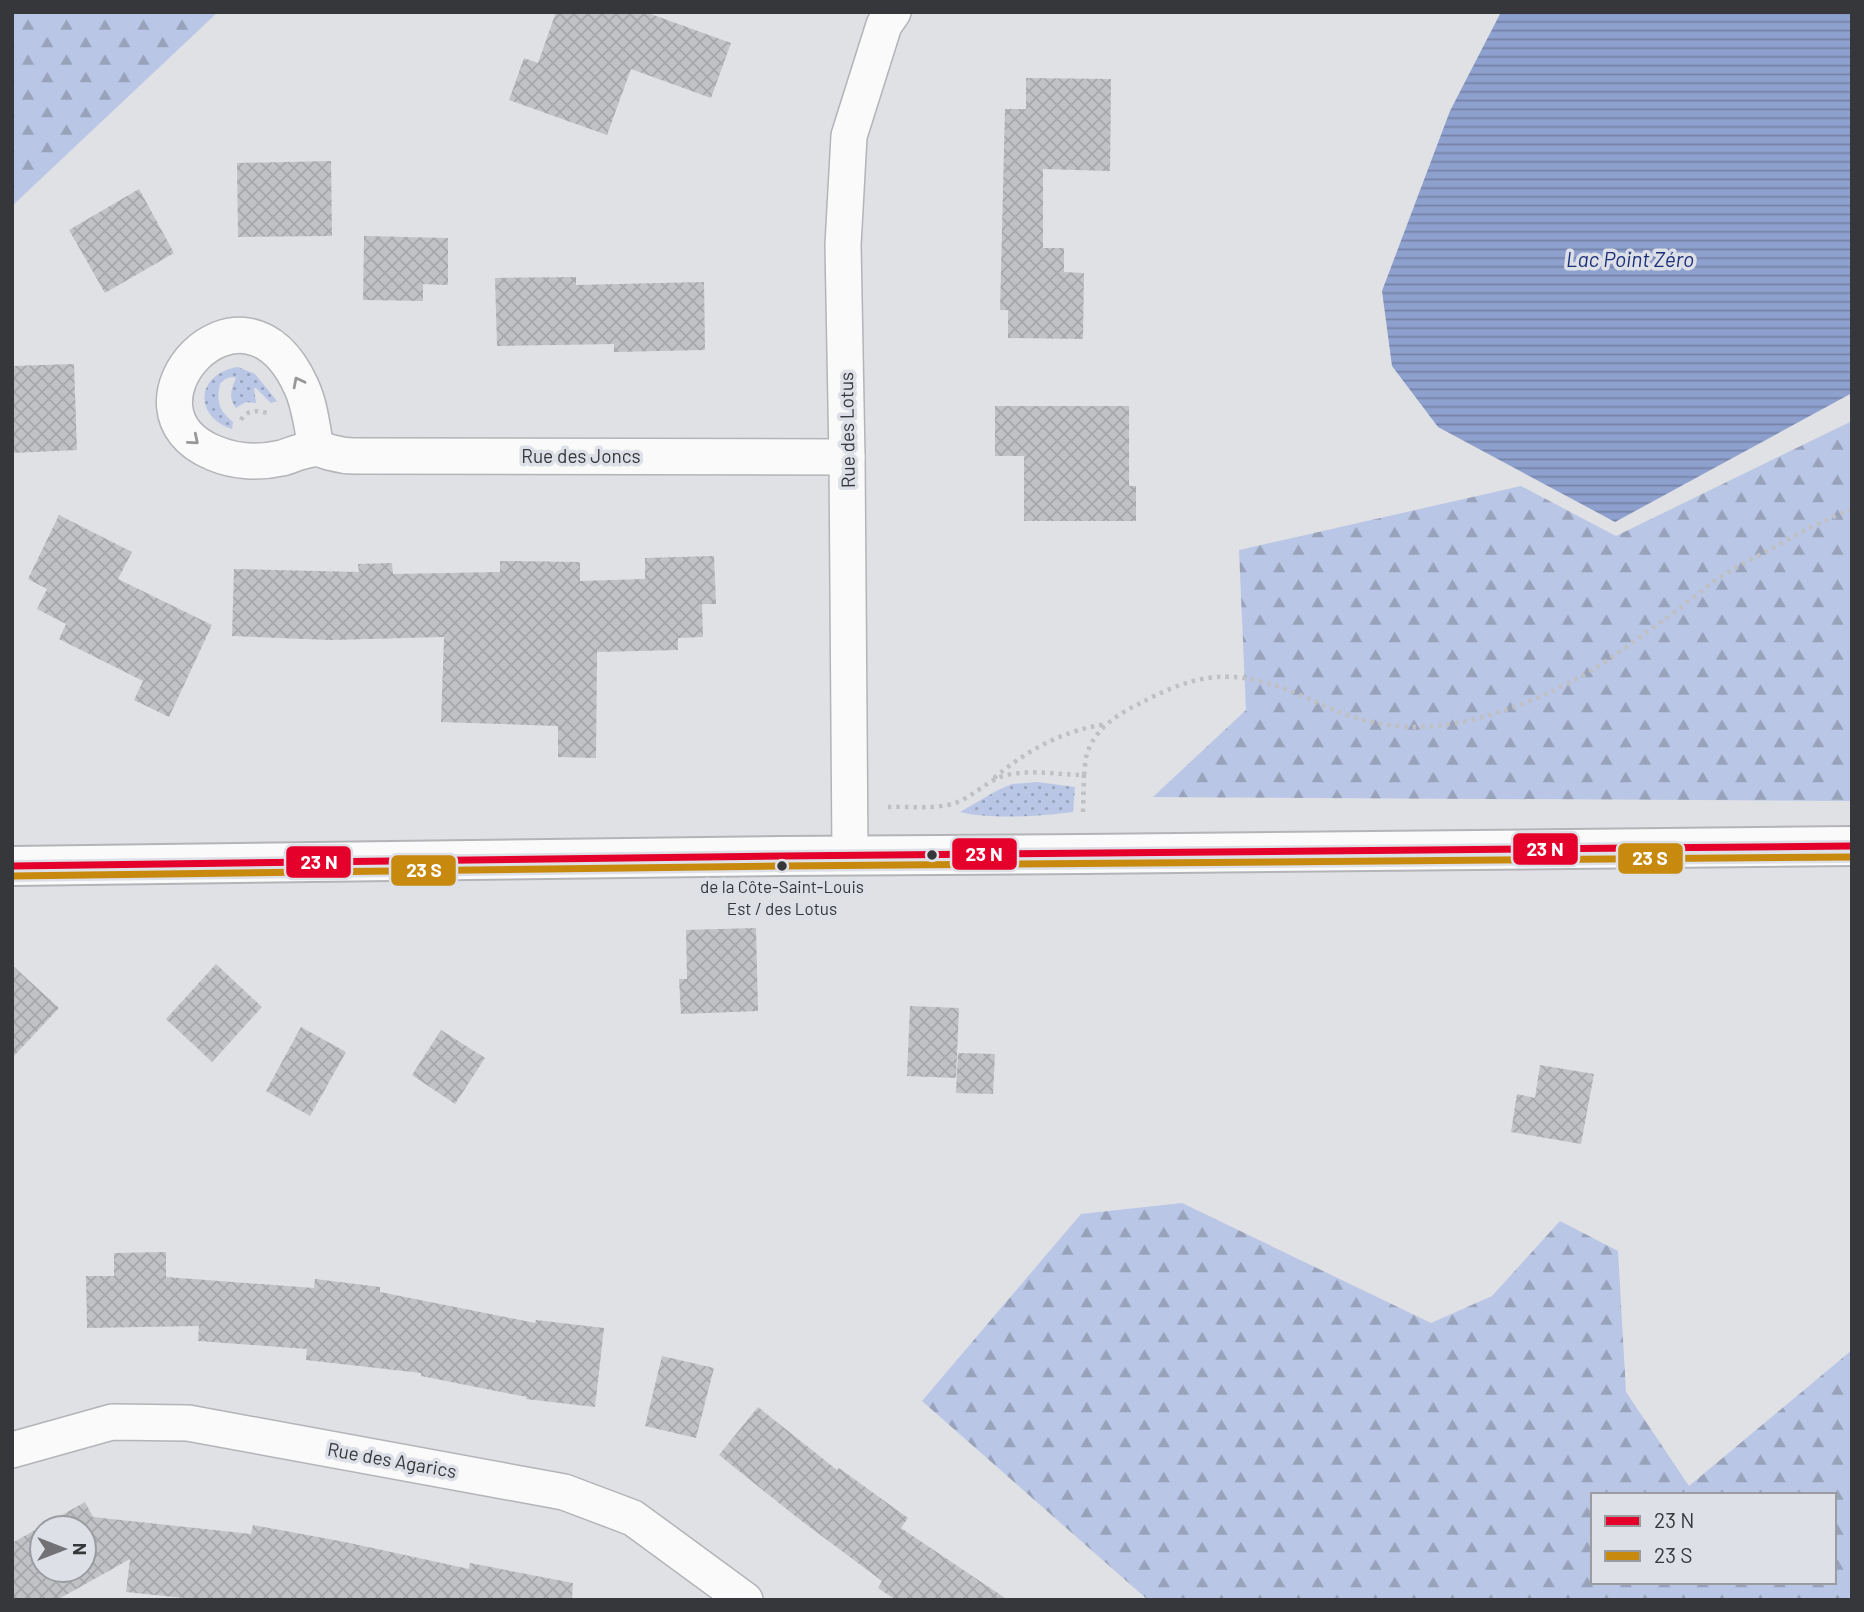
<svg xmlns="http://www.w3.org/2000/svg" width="1864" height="1612" font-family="Barlow,sans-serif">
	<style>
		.grass { fill: url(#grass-dots) }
		.forest { fill: url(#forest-firs); fill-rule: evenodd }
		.water { fill: url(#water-rules) }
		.building { fill: url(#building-cross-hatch); fill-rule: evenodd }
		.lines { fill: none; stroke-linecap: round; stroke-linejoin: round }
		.street-casing { stroke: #b3b4b7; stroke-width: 38 }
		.secondary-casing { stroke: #b3b4b7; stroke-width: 42 }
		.path { stroke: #bfc0c2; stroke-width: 4.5; stroke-dasharray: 3.5 5; stroke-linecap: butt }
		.street { stroke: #fafafb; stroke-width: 35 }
		.secondary { stroke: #fafafb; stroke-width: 38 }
		.bus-1-casing { stroke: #dee0e7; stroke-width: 12 }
		.bus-2-casing { stroke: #dee0e7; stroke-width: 12 }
		.bus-1 { stroke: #e4002b; stroke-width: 7 }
		.bus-2 { stroke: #c78a0e; stroke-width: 7 }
		.oneway { stroke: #98989a }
		.bus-dot { fill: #36373a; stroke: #dee0e7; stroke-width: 2.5 }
		.labels { text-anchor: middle; stroke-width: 7; stroke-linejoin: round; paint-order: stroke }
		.bus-label { font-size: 17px; fill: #36373a; stroke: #dee0e7 }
		.street-label { font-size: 19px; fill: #36373a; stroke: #dee0e7 }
		.water-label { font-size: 21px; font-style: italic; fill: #1b2f7b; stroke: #dee0e7 }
		.line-badge { stroke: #dee0e7; stroke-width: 2.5 }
		.badge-label { font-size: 19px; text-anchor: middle; font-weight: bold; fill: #fff }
	</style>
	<defs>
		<pattern id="grass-dots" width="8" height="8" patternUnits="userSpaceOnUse" patternTransform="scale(1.75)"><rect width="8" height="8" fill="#bac6e6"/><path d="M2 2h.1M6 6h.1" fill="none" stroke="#98a2bb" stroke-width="1.8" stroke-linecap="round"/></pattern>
		<pattern id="forest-firs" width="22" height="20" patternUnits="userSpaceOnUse" patternTransform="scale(1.75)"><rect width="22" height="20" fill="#bac6e6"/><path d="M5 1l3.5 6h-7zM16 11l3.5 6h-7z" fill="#98a2bb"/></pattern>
		<pattern id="water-rules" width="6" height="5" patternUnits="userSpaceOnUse" patternTransform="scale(1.75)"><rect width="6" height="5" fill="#8ea0ce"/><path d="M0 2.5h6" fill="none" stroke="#7583a8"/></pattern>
		<pattern id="building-cross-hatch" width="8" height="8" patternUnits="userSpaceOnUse" patternTransform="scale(1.75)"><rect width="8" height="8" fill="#c1c2c5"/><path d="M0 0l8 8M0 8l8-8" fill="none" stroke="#a6a7aa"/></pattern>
	</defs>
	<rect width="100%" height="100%" fill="#e0e1e5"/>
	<g class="grass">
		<path d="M238,367L255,374L277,401L271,403L256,388H254L256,403L246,402L236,408C228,398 231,389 236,378C229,376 225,379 220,384C216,401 219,411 233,422L232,429C192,416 197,373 238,367Z"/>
		<path d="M1037,782L1075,787L1073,812C1039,816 994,820 960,812L998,790L1012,784Z"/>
	</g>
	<g class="forest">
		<polygon points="12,12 218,12 12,206"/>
		<polygon points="1852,421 1852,801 1153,797 1246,710 1239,550 1521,486 1616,536"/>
		<path d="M1182,1203L1431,1323L1492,1296L1560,1221L1618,1251L1626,1392L1689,1486L1852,1350V1600H1148L922,1401L1081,1214ZM1593,1495H1834V1582H1593Z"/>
	</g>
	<polygon class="water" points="1501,12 1852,12 1852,393 1615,522 1438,427 1392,366 1382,291 1450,111"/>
	<g class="building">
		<polygon points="556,12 645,12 731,43 711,98 631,69 607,135 509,100 524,58 538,63"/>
		<polygon points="1026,78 1111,79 1110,171 1043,169 1043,248 1064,248 1064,272 1084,273 1083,339 1008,338 1008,310 1000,310 1005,109 1026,109"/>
		<polygon points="331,161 332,236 238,237 237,163"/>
		<polygon points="139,189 174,253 105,293 69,230"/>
		<polygon points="364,236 448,238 448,285 423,284 423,301 363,300"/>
		<polygon points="576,277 576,285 704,282 705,350 614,352 614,344 497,346 495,278"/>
		<polygon points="74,364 77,450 12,453 12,366"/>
		<polygon points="995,406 1129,406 1129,486 1136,486 1136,521 1024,521 1024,456 995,456"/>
		<polygon points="59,515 132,552 118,579 212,625 169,717 134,700 143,681 59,639 66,624 37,609 47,589 28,579"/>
		<polygon points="714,556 716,604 702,604 703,637 678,638 678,650 597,652 596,758 558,757 558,726 441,722 444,637 331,640 232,636 234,569 359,572 358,564 392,563 393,574 500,572 500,561 580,562 580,581 645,579 645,558"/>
		<polygon points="756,928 758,1011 681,1014 679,979 687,979 686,930"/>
		<polygon points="216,964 262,1007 212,1062 166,1019"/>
		<polygon points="12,965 59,1008 12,1058"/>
		<polygon points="910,1006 959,1008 956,1078 907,1076"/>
		<polygon points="301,1027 346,1052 310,1116 266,1091"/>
		<polygon points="441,1030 485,1058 455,1104 412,1075"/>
		<polygon points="958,1053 995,1054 993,1094 956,1093"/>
		<polygon points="1540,1065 1594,1074 1581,1144 1511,1132 1517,1094 1535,1098"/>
		<polygon points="166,1252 166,1277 314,1288 315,1279 380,1287 380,1292 535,1323 536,1320 604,1328 595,1407 526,1399 527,1397 421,1376 421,1373 306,1360 307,1349 198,1341 199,1326 87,1328 86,1276 114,1276 114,1253"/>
		<polygon points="662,1356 714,1368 696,1438 645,1426"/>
		<polygon points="758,1407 837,1470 839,1468 908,1518 901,1528 1008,1600 896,1600 878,1588 882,1581 799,1519 719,1455"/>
		<path d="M85,1502L93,1517L251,1534L253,1525L345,1542L469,1569L470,1563L573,1583L572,1600H203L126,1592L130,1559L57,1600H12V1543ZM42,1528H84V1570H42Z"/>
	</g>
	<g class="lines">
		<defs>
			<g id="street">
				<path d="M316,448C312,427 310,405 301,386C242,257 108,410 214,453C235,462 260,463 282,458C292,455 302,450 313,449C319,447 326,452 333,453C340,455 347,456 354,456L847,457"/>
				<polyline points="850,855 847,457 843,245 849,136 884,25 893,12"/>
				<polyline points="12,1450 112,1422 188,1423 564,1492 633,1518 745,1600"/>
			</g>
			<polyline id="secondary" points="12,866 782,856 1083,854 1852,846"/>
		</defs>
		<use href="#street" class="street-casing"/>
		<use href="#secondary" class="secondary-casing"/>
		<g class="path">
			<path d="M241,420C247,409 259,410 270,414"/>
			<path d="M994,778C1027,750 1064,730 1107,724"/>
			<path d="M888,807C912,806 943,811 964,799C979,791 990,779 1007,775C1032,769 1059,775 1084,775C1085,768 1085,760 1087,754C1094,730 1117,714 1139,704C1159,693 1185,681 1208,678C1256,671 1296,694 1339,712C1371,725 1409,730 1443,725C1491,719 1545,697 1587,673C1614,657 1640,637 1665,619C1686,605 1704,587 1725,574C1739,565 1756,557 1771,549C1797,534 1824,520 1852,509"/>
			<polyline points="1083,812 1084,775"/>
		</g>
		<use href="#street" class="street"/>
		<use href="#secondary" class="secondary"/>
		<defs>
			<polyline id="bus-1" points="12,866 782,856 1852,846"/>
			<polyline id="bus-2" points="12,876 782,866 1852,857"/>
		</defs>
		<use href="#bus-1" class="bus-1-casing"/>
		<use href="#bus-2" class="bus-2-casing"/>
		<use href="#bus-1" class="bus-1"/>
		<use href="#bus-2" class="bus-2"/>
	</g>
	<defs><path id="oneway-chevron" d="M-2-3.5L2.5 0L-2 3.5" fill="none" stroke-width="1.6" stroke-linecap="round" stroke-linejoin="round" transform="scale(1.75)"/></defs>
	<g class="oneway">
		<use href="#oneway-chevron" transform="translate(298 382) rotate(-117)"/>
		<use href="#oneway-chevron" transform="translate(194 440) rotate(40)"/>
	</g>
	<g class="bus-dot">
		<circle cx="932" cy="855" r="6"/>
		<circle cx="782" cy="866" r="6"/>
	</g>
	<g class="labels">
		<g class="bus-label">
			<text x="782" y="893">de la Côte-Saint-Louis<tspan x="782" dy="22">Est / des Lotus</tspan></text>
		</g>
		<g class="street-label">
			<text transform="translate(847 430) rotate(-91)" y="7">Rue des Lotus</text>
			<text x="581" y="463">Rue des Joncs</text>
			<text transform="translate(392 1460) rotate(10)" y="7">Rue des Agarics</text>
		</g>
		<g class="water-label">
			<text x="1630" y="267">Lac Point Zéro</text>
		</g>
	</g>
	<g class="line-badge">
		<rect x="1512" y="832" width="67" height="34" rx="7" fill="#e4002b"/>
		<rect x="951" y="837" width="67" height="34" rx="7" fill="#e4002b"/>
		<rect x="1617" y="842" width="67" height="33" rx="7" fill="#c78a0e"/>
		<rect x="285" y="845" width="67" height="34" rx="7" fill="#e4002b"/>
		<rect x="390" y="854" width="67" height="33" rx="7" fill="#c78a0e"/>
	</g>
	<g class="badge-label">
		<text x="1545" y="856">23 N</text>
		<text x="984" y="861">23 N</text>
		<text x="1650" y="865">23 S</text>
		<text x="319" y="869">23 N</text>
		<text x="424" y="877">23 S</text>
	</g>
	<rect width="1864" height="1612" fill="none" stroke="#36373a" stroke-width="28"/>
	<rect x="1591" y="1493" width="245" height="91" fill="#dee0e7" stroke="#9b9ca2" stroke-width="2"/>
	<rect x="1605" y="1516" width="35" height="10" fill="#e4002b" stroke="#9b9ca2" stroke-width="2"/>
	<text x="1654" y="1528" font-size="21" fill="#36373a">23 N</text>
	<rect x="1605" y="1551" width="35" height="10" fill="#c78a0e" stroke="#9b9ca2" stroke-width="2"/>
	<text x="1654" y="1563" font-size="21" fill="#36373a">23 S</text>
	<g transform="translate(63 1549) rotate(90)"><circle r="33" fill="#dee0e7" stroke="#9b9ca2" stroke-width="2"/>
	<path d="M0-5L12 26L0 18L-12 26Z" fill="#727276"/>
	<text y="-10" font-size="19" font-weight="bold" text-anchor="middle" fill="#36373a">N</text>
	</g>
</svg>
